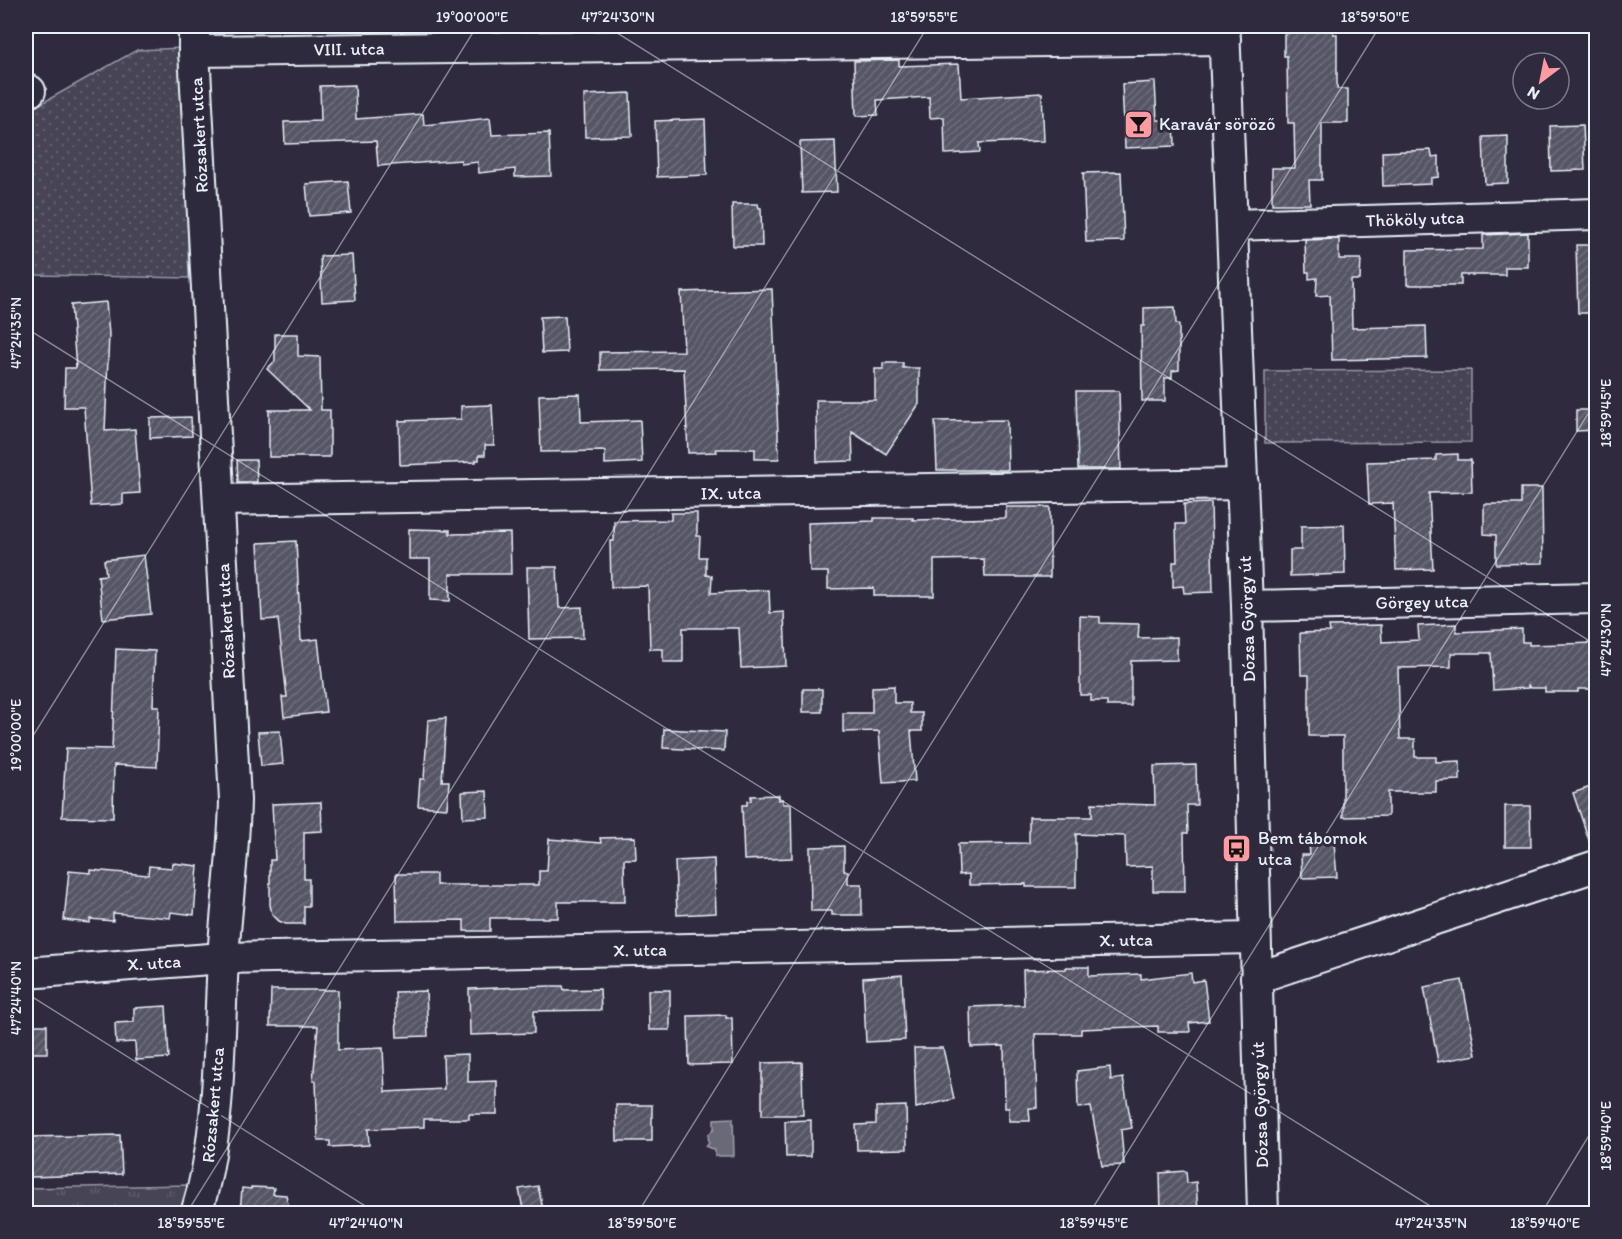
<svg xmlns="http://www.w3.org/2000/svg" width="1622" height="1239" font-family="Itim,sans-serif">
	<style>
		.grass { fill: url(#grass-dots); stroke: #979aa6; stroke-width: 1.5 }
		.park { fill: url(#park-tufts); stroke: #979aa6; stroke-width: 1.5 }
		.water { fill: #696978; stroke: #9c9fab; stroke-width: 1.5 }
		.building { fill: url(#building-hatch); stroke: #e8f1f8; stroke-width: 1.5 }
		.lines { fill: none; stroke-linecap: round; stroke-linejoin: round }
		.minor-casing { stroke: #e8f1f8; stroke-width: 34 }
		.minor { stroke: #2f2a3d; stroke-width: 30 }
		.ticks { fill: none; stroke: #e8f1f8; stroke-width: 1.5; stroke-opacity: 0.45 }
		.labels { text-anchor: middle; stroke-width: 6; stroke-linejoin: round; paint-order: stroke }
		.street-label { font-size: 18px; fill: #e8f1f8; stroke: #2f2a3d }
		.poi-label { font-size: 18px; fill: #e8f1f8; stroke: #2f2a3d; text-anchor: start }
		.neatline { fill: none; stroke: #e8f1f8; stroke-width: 2 }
		.ticks-label { font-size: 15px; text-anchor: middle; fill: #e8f1f8 }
	</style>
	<defs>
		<pattern id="grass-dots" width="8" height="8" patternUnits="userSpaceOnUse" patternTransform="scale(1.5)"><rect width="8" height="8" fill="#464455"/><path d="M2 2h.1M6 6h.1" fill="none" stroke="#615f6e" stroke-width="1.8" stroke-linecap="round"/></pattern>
		<pattern id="park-tufts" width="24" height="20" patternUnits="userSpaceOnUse" patternTransform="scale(1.5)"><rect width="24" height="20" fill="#464455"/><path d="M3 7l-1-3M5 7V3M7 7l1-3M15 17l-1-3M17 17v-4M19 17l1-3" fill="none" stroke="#615f6e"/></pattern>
		<pattern id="building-hatch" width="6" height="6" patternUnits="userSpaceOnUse" patternTransform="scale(1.5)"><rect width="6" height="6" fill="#575565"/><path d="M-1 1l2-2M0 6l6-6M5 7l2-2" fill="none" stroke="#6f6e7c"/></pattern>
	</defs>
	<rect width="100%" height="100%" fill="#2f2a3d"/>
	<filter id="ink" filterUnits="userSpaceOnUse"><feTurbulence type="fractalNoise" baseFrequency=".0167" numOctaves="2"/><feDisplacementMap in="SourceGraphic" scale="12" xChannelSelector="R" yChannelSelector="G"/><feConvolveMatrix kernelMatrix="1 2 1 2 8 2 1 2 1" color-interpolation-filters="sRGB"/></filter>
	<g filter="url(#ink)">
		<g class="grass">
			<polygon points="182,48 189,278 35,275 30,163 26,157 26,112 137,50"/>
			<polygon points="1471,370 1471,442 1265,443 1265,371"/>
		</g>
		<polygon class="park" points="188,1185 180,1213 26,1213 26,1188"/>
		<polygon class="water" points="733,1118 734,1156 715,1156 715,1150 706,1146 709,1143 708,1135 714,1129 714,1119"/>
		<g class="building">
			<polygon points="1288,26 1333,26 1333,34 1337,34 1337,89 1348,89 1348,123 1322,123 1322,180 1309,180 1310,204 1272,204 1272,168 1295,168 1294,123 1288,123 1287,56 1284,56 1284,34 1288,33"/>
			<polygon points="899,60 899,66 959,64 961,98 1042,93 1044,141 979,143 980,152 945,154 944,117 930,118 929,97 877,100 878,115 856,116 854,61"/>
			<polygon points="1155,82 1157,120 1174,120 1175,146 1125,148 1122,84"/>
			<polygon points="355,85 356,119 423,114 424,125 490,118 492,135 549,133 551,176 515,177 515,169 479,173 478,162 461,164 461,160 378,166 376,141 285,144 284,122 321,121 320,86"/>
			<polygon points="630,93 632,136 585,137 584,95"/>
			<polygon points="705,119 707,175 657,177 655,121"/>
			<polygon points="1583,125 1585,170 1551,171 1550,126"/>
			<polygon points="1508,136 1508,183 1485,184 1483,137"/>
			<polygon points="835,141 837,192 802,193 800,142"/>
			<polygon points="1431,150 1432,157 1439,156 1439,177 1431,178 1431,184 1383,186 1382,152"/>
			<polygon points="1121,172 1124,241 1086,242 1083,173"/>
			<polygon points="348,181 351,213 309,216 306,184"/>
			<polygon points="732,204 758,204 759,208 761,208 762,246 733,246"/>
			<polygon points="1528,233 1528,267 1505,267 1505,275 1461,275 1461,285 1407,285 1407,250 1483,249 1483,235"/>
			<polygon points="1339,239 1339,259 1361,259 1360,280 1351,280 1352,328 1426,326 1427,358 1332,360 1330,295 1316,296 1317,278 1309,279 1309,272 1306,272 1305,240"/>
			<polygon points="1576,245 1596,245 1596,313 1578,313"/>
			<polygon points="352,255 355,300 322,302 320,256"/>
			<polygon points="772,289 779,459 755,459 755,449 716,449 717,452 688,453 684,369 600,370 600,352 684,351 681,292"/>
			<polygon points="106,302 109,334 105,431 135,429 140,493 123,494 123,504 91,506 84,407 64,407 65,368 76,368 71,305"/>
			<polygon points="1175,307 1176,324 1179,325 1179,370 1172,371 1172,378 1165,378 1165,401 1142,401 1141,326 1144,326 1144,308"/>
			<polygon points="565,316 567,352 542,353 540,317"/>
			<polygon points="275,334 298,334 298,356 320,357 321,410 330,410 330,457 269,457 269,410 310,410 267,369 275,361"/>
			<polygon points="883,363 903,363 903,368 919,368 919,404 886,454 852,432 853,461 817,462 816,400 875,400 875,369 883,369"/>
			<polygon points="1076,391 1119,391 1121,469 1078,469"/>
			<polygon points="580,394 581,422 640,420 642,462 605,464 605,451 541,452 539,395"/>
			<polygon points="492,405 494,445 485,445 485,455 479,455 479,460 476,460 476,462 400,465 399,421 461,419 461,406"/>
			<polygon points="1576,410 1596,410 1596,430 1576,431"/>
			<polygon points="191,417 192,436 150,438 150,418"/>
			<polygon points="1007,420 1008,470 937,470 935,421"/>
			<polygon points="1458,454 1458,460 1471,460 1472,492 1429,493 1433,569 1396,570 1393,503 1369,504 1367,462 1436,460 1436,455"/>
			<polygon points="237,460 256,460 257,482 238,482"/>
			<polygon points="1521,488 1542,488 1543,563 1496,564 1496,535 1484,534 1484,504 1521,504"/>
			<polygon points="1211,503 1213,592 1184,593 1183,586 1173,587 1173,562 1177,562 1176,524 1185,524 1184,504"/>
			<polygon points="1006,507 1050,507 1050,577 985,577 984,559 934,560 934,596 874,596 874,588 828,589 828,572 810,572 808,523 874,521 874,518 913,518 913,520 1006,518"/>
			<polygon points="671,513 697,513 697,536 700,536 699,557 706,557 706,575 712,576 711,593 769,590 770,613 784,612 786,666 741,668 739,628 683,628 683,662 663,662 663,649 650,649 648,586 611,587 610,541 614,541 614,521 671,520"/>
			<polygon points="1344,525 1345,574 1290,576 1290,550 1301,550 1301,526"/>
			<polygon points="409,529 450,530 450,534 510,533 511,574 450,574 450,601 430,600 430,559 409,559"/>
			<polygon points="296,541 301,641 318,639 326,712 284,717 282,697 287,697 278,619 262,620 258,543"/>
			<polygon points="144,555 151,614 103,619 98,576 106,575 104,560"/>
			<polygon points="527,567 557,567 559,608 582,607 583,638 529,639"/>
			<polygon points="1080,616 1100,617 1100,623 1139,624 1138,638 1177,637 1177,660 1131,661 1131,706 1107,706 1107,701 1091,701 1091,695 1080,695"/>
			<polygon points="1456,624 1456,632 1522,629 1522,642 1529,642 1529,645 1596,643 1596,689 1578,689 1578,692 1545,692 1545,688 1530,688 1528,685 1528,688 1493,690 1491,653 1451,653 1451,667 1398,668 1400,739 1415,739 1415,757 1436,757 1436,762 1460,761 1460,780 1436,781 1436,792 1388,792 1388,816 1343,817 1343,736 1309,736 1309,675 1301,675 1300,633 1330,632 1329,626 1381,625 1382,642 1419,640 1418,626"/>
			<polygon points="116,649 155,651 153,706 159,706 157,767 114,765 113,818 62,817 66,748 112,749"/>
			<polygon points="894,686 894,703 910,703 910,713 922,713 922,731 911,731 915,781 883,783 879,731 843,732 843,713 872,713 872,687"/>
			<rect x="803" y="689" width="19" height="23"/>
			<polygon points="446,718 442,781 449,781 447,808 418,806 420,779 424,779 428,720"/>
			<polygon points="664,729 725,732 724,751 663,748"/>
			<polygon points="280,731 283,764 261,766 258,732"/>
			<polygon points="1196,765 1197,805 1187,805 1188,833 1184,833 1185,891 1153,891 1153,866 1126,867 1125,836 1076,834 1076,887 1026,887 1026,884 969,885 969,874 959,875 958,844 1029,843 1029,817 1092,817 1092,803 1155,805 1154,766"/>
			<polygon points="1596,785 1596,849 1592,849 1573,793"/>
			<polygon points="487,791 488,817 463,818 462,792"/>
			<polygon points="779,795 779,800 783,799 783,804 791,804 792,858 744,860 742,805 747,805 747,801 751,801 751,796"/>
			<polygon points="321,802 322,831 304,832 304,879 309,879 309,906 304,906 304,924 286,924 279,921 272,914 270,905 270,860 275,860 272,804"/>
			<polygon points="1505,806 1530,806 1531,847 1505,847"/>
			<polygon points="635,837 636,859 624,859 625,902 558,902 558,918 490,918 490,931 464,931 464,920 397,921 396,874 436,874 436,885 539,885 539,871 547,871 549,839 601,843 600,838"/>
			<polygon points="1334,843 1337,877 1302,878 1301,855 1310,855 1309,844"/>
			<polygon points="844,846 844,871 848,871 848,884 862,884 862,915 832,915 832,911 811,911 810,847"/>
			<polygon points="714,859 716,913 677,915 675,861"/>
			<polygon points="173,863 198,866 194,915 171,912 170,918 113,913 113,921 90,919 90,923 64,920 69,871 91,873 91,870 148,875 149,866 172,868"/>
			<polygon points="1066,967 1089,967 1089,976 1141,974 1141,979 1191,973 1192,982 1204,980 1209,1021 1189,1023 1190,1032 1158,1032 1158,1026 1081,1029 1081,1034 1035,1034 1037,1108 1029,1108 1030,1121 1009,1121 1009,1108 1005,1108 1004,1046 971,1047 970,1007 1024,1005 1023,970 1066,969"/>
			<polygon points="902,975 905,1040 866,1042 863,978"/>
			<polygon points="1462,980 1476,1055 1438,1062 1424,987"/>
			<polygon points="549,986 563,986 564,990 600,989 601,1010 534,1011 534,1033 470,1035 469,989"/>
			<polygon points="271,990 338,990 338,1050 383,1048 385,1092 444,1089 443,1055 468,1054 468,1082 497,1081 497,1114 469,1114 469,1119 424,1119 424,1127 368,1129 369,1145 330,1147 330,1141 318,1141 316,1081 313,1081 318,1026 270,1026"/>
			<polygon points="648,990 670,990 670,1030 649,1030"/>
			<polygon points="426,991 428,1036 397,1037 395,992"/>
			<polygon points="166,1006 169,1058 136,1060 135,1042 116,1043 115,1023 134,1022 134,1008"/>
			<polygon points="726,1015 726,1018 732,1018 733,1064 689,1065 688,1016"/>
			<rect x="26" y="1025" width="21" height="28"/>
			<polygon points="914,1048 943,1048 954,1099 916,1108"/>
			<polygon points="802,1062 803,1115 762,1115 762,1063"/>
			<polygon points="1110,1067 1111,1080 1123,1078 1132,1128 1121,1130 1124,1165 1102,1166 1091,1107 1078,1108 1077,1071"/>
			<polygon points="616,1105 652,1105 652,1141 617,1141"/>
			<polygon points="906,1106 907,1149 857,1150 856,1125 876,1124 876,1107"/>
			<polygon points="811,1120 811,1156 786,1157 785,1121"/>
			<polygon points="120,1135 122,1174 30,1177 29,1137"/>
			<polygon points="1186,1171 1187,1183 1196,1182 1198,1212 1161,1214 1160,1173"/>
			<polygon points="538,1186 544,1214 524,1214 519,1189"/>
			<polygon points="251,1187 274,1188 273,1194 286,1195 290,1214 240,1214 242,1188 251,1189"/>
		</g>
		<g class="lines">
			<defs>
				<g id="minor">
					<path d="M194,26V51L235,800C234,854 226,906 223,960C218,1045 222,1131 196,1214"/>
					<polyline points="1224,26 1247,606 1263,1214"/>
					<polyline points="194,51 1225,39"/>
					<polyline points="26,91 30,91"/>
					<polyline points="1233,225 1596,214"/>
					<polyline points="220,500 1243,484"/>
					<polyline points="1247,606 1596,598"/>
					<polyline points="26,973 223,958 1255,938"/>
					<polyline points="1256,978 1596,866"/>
				</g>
			</defs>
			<use href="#minor" class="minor-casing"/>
			<use href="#minor" class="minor"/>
		</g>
	</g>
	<path class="ticks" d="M606,26L1596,645M26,328L1443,1214M26,747L477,26M26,993L378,1214M186,1214L928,26M637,1214L1380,26M1089,1214L1596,401M1541,1214L1596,1124"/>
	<defs>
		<symbol id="bar-square" viewBox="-11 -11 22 22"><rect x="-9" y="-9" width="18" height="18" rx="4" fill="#ff9aa2" stroke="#2f2a3d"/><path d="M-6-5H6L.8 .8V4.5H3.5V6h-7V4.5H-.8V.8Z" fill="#111"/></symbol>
		<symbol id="bus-square" viewBox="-11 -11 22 22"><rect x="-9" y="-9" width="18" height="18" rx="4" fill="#ff9aa2" stroke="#2f2a3d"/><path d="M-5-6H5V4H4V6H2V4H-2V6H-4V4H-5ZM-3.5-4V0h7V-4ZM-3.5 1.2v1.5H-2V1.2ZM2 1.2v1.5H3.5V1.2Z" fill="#111"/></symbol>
	</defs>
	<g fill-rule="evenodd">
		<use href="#bar-square" x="1122" y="108" width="33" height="33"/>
		<use href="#bus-square" x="1220" y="832" width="33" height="33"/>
	</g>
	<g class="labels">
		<g class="street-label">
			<text transform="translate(349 49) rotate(-1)" y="6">VIII. utca</text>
			<text transform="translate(199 135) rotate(-93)" y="6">Rózsakert utca</text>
			<text transform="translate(1415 219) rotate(-2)" y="6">Thököly utca</text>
			<text transform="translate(731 493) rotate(-1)" y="6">IX. utca</text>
			<text transform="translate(1422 602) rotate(-1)" y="6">Görgey utca</text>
			<text transform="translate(1247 619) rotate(-92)" y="6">Dózsa György út</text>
			<text transform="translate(226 621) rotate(-93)" y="6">Rózsakert utca</text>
			<text transform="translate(1126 940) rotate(-1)" y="6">X. utca</text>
			<text transform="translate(640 950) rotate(-1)" y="6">X. utca</text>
			<text transform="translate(154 963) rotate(-4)" y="6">X. utca</text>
			<text transform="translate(213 1105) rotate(-85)" y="6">Rózsakert utca</text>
			<text transform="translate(1260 1105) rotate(-92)" y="6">Dózsa György út</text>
		</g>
		<g class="poi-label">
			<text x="1159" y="130">Karavár söröző</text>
			<text x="1258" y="844">Bem tábornok<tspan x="1258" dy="21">utca</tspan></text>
		</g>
	</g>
	<rect width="1622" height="1239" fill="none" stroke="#2f2a3d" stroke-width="66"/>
	<g transform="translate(1541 81) rotate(212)"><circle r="28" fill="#2f2a3d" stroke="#797a88" stroke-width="1.5"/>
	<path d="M0-4.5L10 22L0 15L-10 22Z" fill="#ff9aa2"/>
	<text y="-9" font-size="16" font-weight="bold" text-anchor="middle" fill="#e8f1f8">N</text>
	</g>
	<rect x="33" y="33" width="1556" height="1173" class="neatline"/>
	<g class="ticks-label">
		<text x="472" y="22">19°00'00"E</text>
		<text x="618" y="22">47°24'30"N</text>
		<text x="924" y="22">18°59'55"E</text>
		<text x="1375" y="22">18°59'50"E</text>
		<text transform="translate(16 333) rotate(-90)" y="5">47°24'35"N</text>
		<text transform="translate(1606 413) rotate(-90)" y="5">18°59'45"E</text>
		<text transform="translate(1606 640) rotate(-90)" y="5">47°24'30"N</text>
		<text transform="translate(16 735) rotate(-90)" y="5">19°00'00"E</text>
		<text transform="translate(16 998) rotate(-90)" y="5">47°24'40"N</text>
		<text transform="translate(1606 1136) rotate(-90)" y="5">18°59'40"E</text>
		<text x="191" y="1228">18°59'55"E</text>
		<text x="366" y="1228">47°24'40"N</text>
		<text x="642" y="1228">18°59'50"E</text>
		<text x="1094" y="1228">18°59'45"E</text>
		<text x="1431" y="1228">47°24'35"N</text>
		<text x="1545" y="1228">18°59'40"E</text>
	</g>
</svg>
